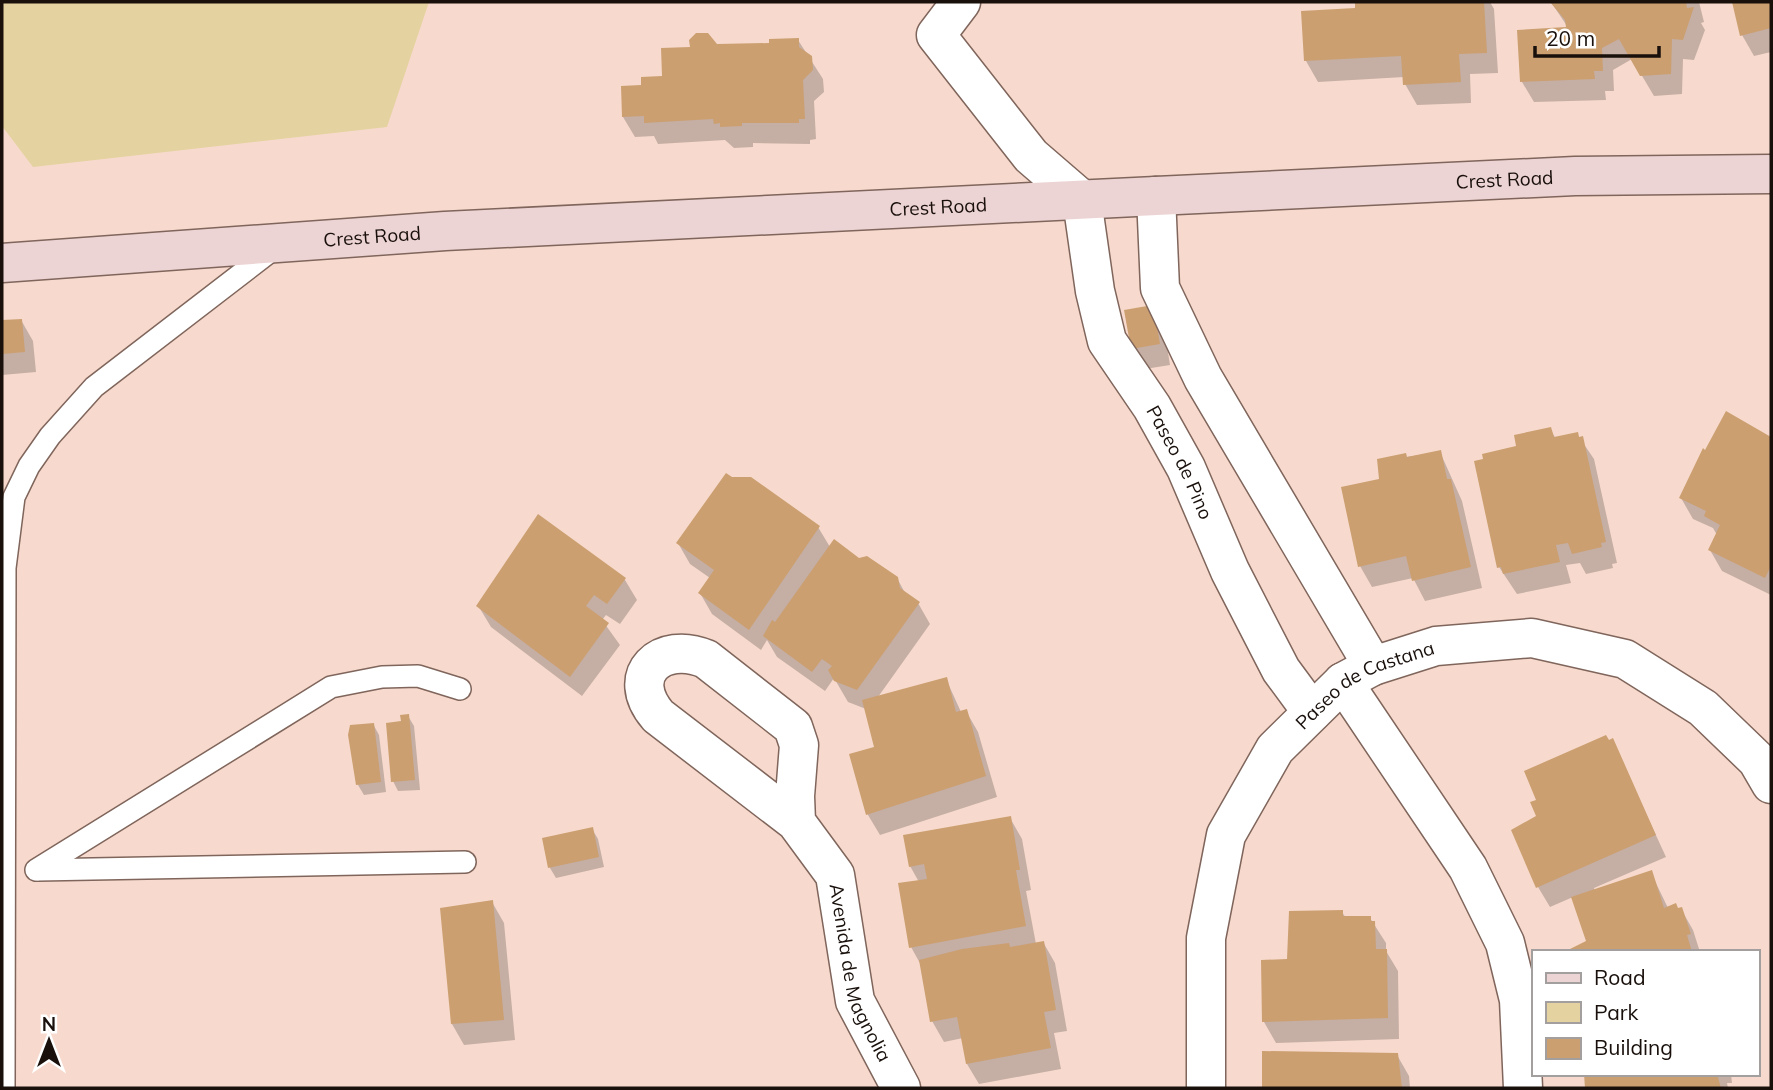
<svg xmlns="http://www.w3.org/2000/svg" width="1773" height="1090" font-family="Mulish,sans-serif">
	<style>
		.green { fill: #e4d2a0 }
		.shadow { fill: #0003 }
		.building { fill: #cb9f70 }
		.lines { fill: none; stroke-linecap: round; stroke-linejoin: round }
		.lane-casing { stroke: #7f655b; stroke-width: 24 }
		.street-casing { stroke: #7f655b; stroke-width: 41 }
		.secondary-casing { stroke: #7f655b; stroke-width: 41 }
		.lane { stroke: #fff; stroke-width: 21 }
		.street { stroke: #fff; stroke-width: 38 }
		.secondary { stroke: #edd4d4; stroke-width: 38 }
		.labels { text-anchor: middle; stroke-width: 7; stroke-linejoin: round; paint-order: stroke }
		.street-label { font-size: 19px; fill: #19100c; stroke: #fff }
	</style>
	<rect width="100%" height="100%" fill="#f7dacd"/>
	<polygon class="green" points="2,2 429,2 387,127 33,167 2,126"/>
	<g class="shadow">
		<polygon points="1357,2 1490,2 1494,9 1498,73 1470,74 1471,103 1417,105 1405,84 1404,77 1318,82 1306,61 1303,13 1357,9"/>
		<polygon points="1551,2 1699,2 1704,22 1701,23 1705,30 1694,60 1683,59 1682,94 1654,96 1632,59 1613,70 1614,91 1605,91 1606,100 1534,102 1522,82 1569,29"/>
		<polygon points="1734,2 1771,2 1771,52 1754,56 1742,35"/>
		<polygon points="798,40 823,79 824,92 814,101 816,139 810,140 810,144 753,143 753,147 734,148 725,140 658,144 654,136 635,137 623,117 642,87 664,78 716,45 770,45"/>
		<polygon points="1126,311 1164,328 1170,365 1145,369 1133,348"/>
		<polygon points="21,320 33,341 36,372 2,375 2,322"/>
		<polygon points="1726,413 1771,439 1771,595 1722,571 1710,550 1717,535 1713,528 1693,519 1681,498"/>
		<polygon points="1550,429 1556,439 1577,434 1594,459 1617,563 1612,564 1613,568 1586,574 1580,563 1566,565 1571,583 1517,594 1499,567 1518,448"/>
		<polygon points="1440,452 1462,501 1482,588 1425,601 1413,578 1372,587 1360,566 1381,480 1379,461"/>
		<polygon points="539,516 625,580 637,600 620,624 606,615 602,620 620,645 582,696 491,627 479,607"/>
		<polygon points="818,527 830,547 897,578 905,593 918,603 930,624 878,697 946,679 961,712 966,711 978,732 997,797 880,835 868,815 851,755 876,749 866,709 848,702 834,678 825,691 777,657 767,640 761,650 712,614 700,593 710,578 690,564 678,543"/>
		<polygon points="408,716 414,726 420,790 398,791 393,781 403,723"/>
		<polygon points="373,724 379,735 386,792 364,795 358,785"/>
		<polygon points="1612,740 1666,857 1594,888 1595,891 1651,873 1668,908 1681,909 1693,930 1700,952 1567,952 1588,942 1573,897 1550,907 1538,887 1538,817"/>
		<polygon points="1010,818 1022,839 1031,890 1026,891 1036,944 1043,942 1055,963 1067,1031 1054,1033 1061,1069 979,1084 967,1064 963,1038 944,1042 932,1021 921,965 911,947 919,882 910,866"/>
		<polygon points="592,829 598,839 604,867 556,878 550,868 544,839"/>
		<polygon points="492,902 504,923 515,1040 464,1045 452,1024"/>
		<polygon points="1342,912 1346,918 1370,918 1386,943 1386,951 1398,971 1399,1039 1276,1043 1264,1022 1289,961"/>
		<polygon points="1264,1053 1397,1055 1409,1076 1410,1088 1264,1088"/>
		<polygon points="1585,1074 1731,1074 1732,1083 1727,1083 1728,1088 1587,1088"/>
	</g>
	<g class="building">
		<polygon points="1355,2 1484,2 1487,53 1459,54 1461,82 1403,85 1401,56 1304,61 1301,11 1355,8"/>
		<polygon points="1550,2 1686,2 1687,8 1694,7 1683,40 1672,39 1671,74 1640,76 1619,39 1602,48 1603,71 1594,71 1595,79 1520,82 1517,30 1566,27 1565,20"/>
		<polygon points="1732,2 1771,2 1771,28 1740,36"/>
		<polygon points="696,33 708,33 717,44 769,43 769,39 799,38 799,47 812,56 813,70 803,80 805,119 799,119 799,123 742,123 742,126 720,127 720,123 714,124 713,119 644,123 644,116 622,117 621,86 641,85 641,77 662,76 661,48 690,47 689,40"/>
		<polygon points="1153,305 1160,344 1131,349 1124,310"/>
		<polygon points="22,319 25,352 2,354 2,320"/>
		<polygon points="1726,411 1771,437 1771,566 1765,578 1708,550 1720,525 1704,516 1706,511 1679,498 1703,448 1705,450"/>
		<polygon points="1551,427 1554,437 1578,432 1579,437 1583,436 1606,542 1601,543 1602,547 1572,554 1568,543 1556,545 1560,562 1503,574 1501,567 1497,568 1474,461 1483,459 1482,454 1516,446 1514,435"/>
		<polygon points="1441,450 1447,479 1451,479 1471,567 1412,581 1406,556 1358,567 1341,487 1379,479 1377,459 1406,453 1407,457"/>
		<polygon points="726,473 732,477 751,477 820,526 749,630 698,593 714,570 676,543"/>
		<polygon points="538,514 626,578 607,604 594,595 586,606 609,623 570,677 476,606"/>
		<polygon points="834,539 859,558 867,556 898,577 900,588 920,602 857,690 834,681 828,670 832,666 822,659 812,672 763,636 772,620 775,622"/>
		<polygon points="947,677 956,712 967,709 986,776 866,815 849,754 874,747 862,700"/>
		<polygon points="409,714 415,780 391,782 386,723 401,721 400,715"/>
		<polygon points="374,723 381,782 356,785 348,735 350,725"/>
		<polygon points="1606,735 1609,740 1613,738 1656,835 1536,888 1511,830 1536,816 1530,802 1536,800 1524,771"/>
		<polygon points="1011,816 1020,870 1016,870 1026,926 909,948 898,883 927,879 924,864 909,867 903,835"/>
		<polygon points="593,827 599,857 548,868 542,838"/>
		<polygon points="1652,870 1664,908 1676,903 1678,908 1682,907 1691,934 1687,935 1692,952 1564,952 1586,941 1571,897"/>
		<polygon points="493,900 504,1020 451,1024 440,908"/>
		<polygon points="1343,910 1343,916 1371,916 1371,921 1375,921 1376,949 1387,949 1388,1018 1262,1022 1261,960 1287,959 1289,911"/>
		<polygon points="1044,941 1056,1010 1044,1012 1051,1048 966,1064 957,1017 930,1022 919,960 962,949 1009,943 1010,947"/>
		<polygon points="1262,1051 1398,1053 1402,1088 1262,1088"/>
		<polygon points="1584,1074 1717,1074 1721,1088 1585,1088"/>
	</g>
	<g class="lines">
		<defs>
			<g id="lane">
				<polyline points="36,870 331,687 382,677 418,676 460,689"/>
				<polyline points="38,870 465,862"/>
				<polyline points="4,1088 5,568 14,497 29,466 50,436 94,387 276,247"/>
			</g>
			<g id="street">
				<path id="s1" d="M961,2L936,35L1031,156L1082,200L1095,291L1107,341L1152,407L1186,468L1230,571L1281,670L1312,712"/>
				<polyline points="1156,196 1160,288 1203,378 1373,666"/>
				<polyline points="1343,682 1468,868 1505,943 1519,1000 1523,1088"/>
				<path id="s2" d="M796,822L795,796L799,745L793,727L706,659C661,640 623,675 658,716L796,822L835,875L855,1001L901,1088"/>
				<path id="s3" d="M1206,1088V938L1226,835L1275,749L1343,682L1373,666L1436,646L1532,638L1625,659L1703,708L1757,760L1771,784"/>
			</g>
			<g id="secondary">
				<path id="s4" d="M2,263L445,231L1156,196L1575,176L1771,174"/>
			</g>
		</defs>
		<use href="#lane" class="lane-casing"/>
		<use href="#street" class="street-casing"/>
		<use href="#secondary" class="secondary-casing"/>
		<use href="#lane" class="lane"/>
		<use href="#street" class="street"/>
		<use href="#secondary" class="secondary"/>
	</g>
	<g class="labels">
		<g class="street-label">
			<text dy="7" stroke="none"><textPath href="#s4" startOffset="1505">Crest Road</textPath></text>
			<text dy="7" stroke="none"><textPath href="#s4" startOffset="938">Crest Road</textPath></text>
			<text dy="7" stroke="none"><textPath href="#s4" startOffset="371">Crest Road</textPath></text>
			<text dy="7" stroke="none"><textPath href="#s1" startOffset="548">Paseo de Pino</textPath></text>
			<text dy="7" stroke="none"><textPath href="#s3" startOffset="467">Paseo de Castana</textPath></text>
			<text dy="7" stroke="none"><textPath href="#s2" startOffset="662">Avenida de Magnolia</textPath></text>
		</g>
	</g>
	<rect width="1773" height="1090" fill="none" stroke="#19100c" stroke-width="7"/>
	<rect x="1532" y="950" width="228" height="126" fill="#ffffff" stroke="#a39f9e" stroke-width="2"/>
	<rect x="1546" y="973" width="35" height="10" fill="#edd4d4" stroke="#a39f9e" stroke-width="2"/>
	<text x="1594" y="985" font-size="21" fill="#19100c">Road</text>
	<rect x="1546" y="1002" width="35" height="21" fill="#e4d2a0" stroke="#a39f9e" stroke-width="2"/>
	<text x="1594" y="1020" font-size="21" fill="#19100c">Park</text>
	<rect x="1546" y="1038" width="35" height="21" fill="#cb9f70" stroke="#a39f9e" stroke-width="2"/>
	<text x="1594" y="1055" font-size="21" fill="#19100c">Building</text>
	<g transform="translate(49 1041)" stroke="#ffffff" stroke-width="5" paint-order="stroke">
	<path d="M0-5L12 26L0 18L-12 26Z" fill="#19100c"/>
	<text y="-10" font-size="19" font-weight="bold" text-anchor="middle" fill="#19100c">N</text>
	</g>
	<path d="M1535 46v10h124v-10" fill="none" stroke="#19100c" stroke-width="3.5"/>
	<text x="1546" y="46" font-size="21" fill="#19100c" stroke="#ffffff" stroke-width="5" paint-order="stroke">20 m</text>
</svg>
